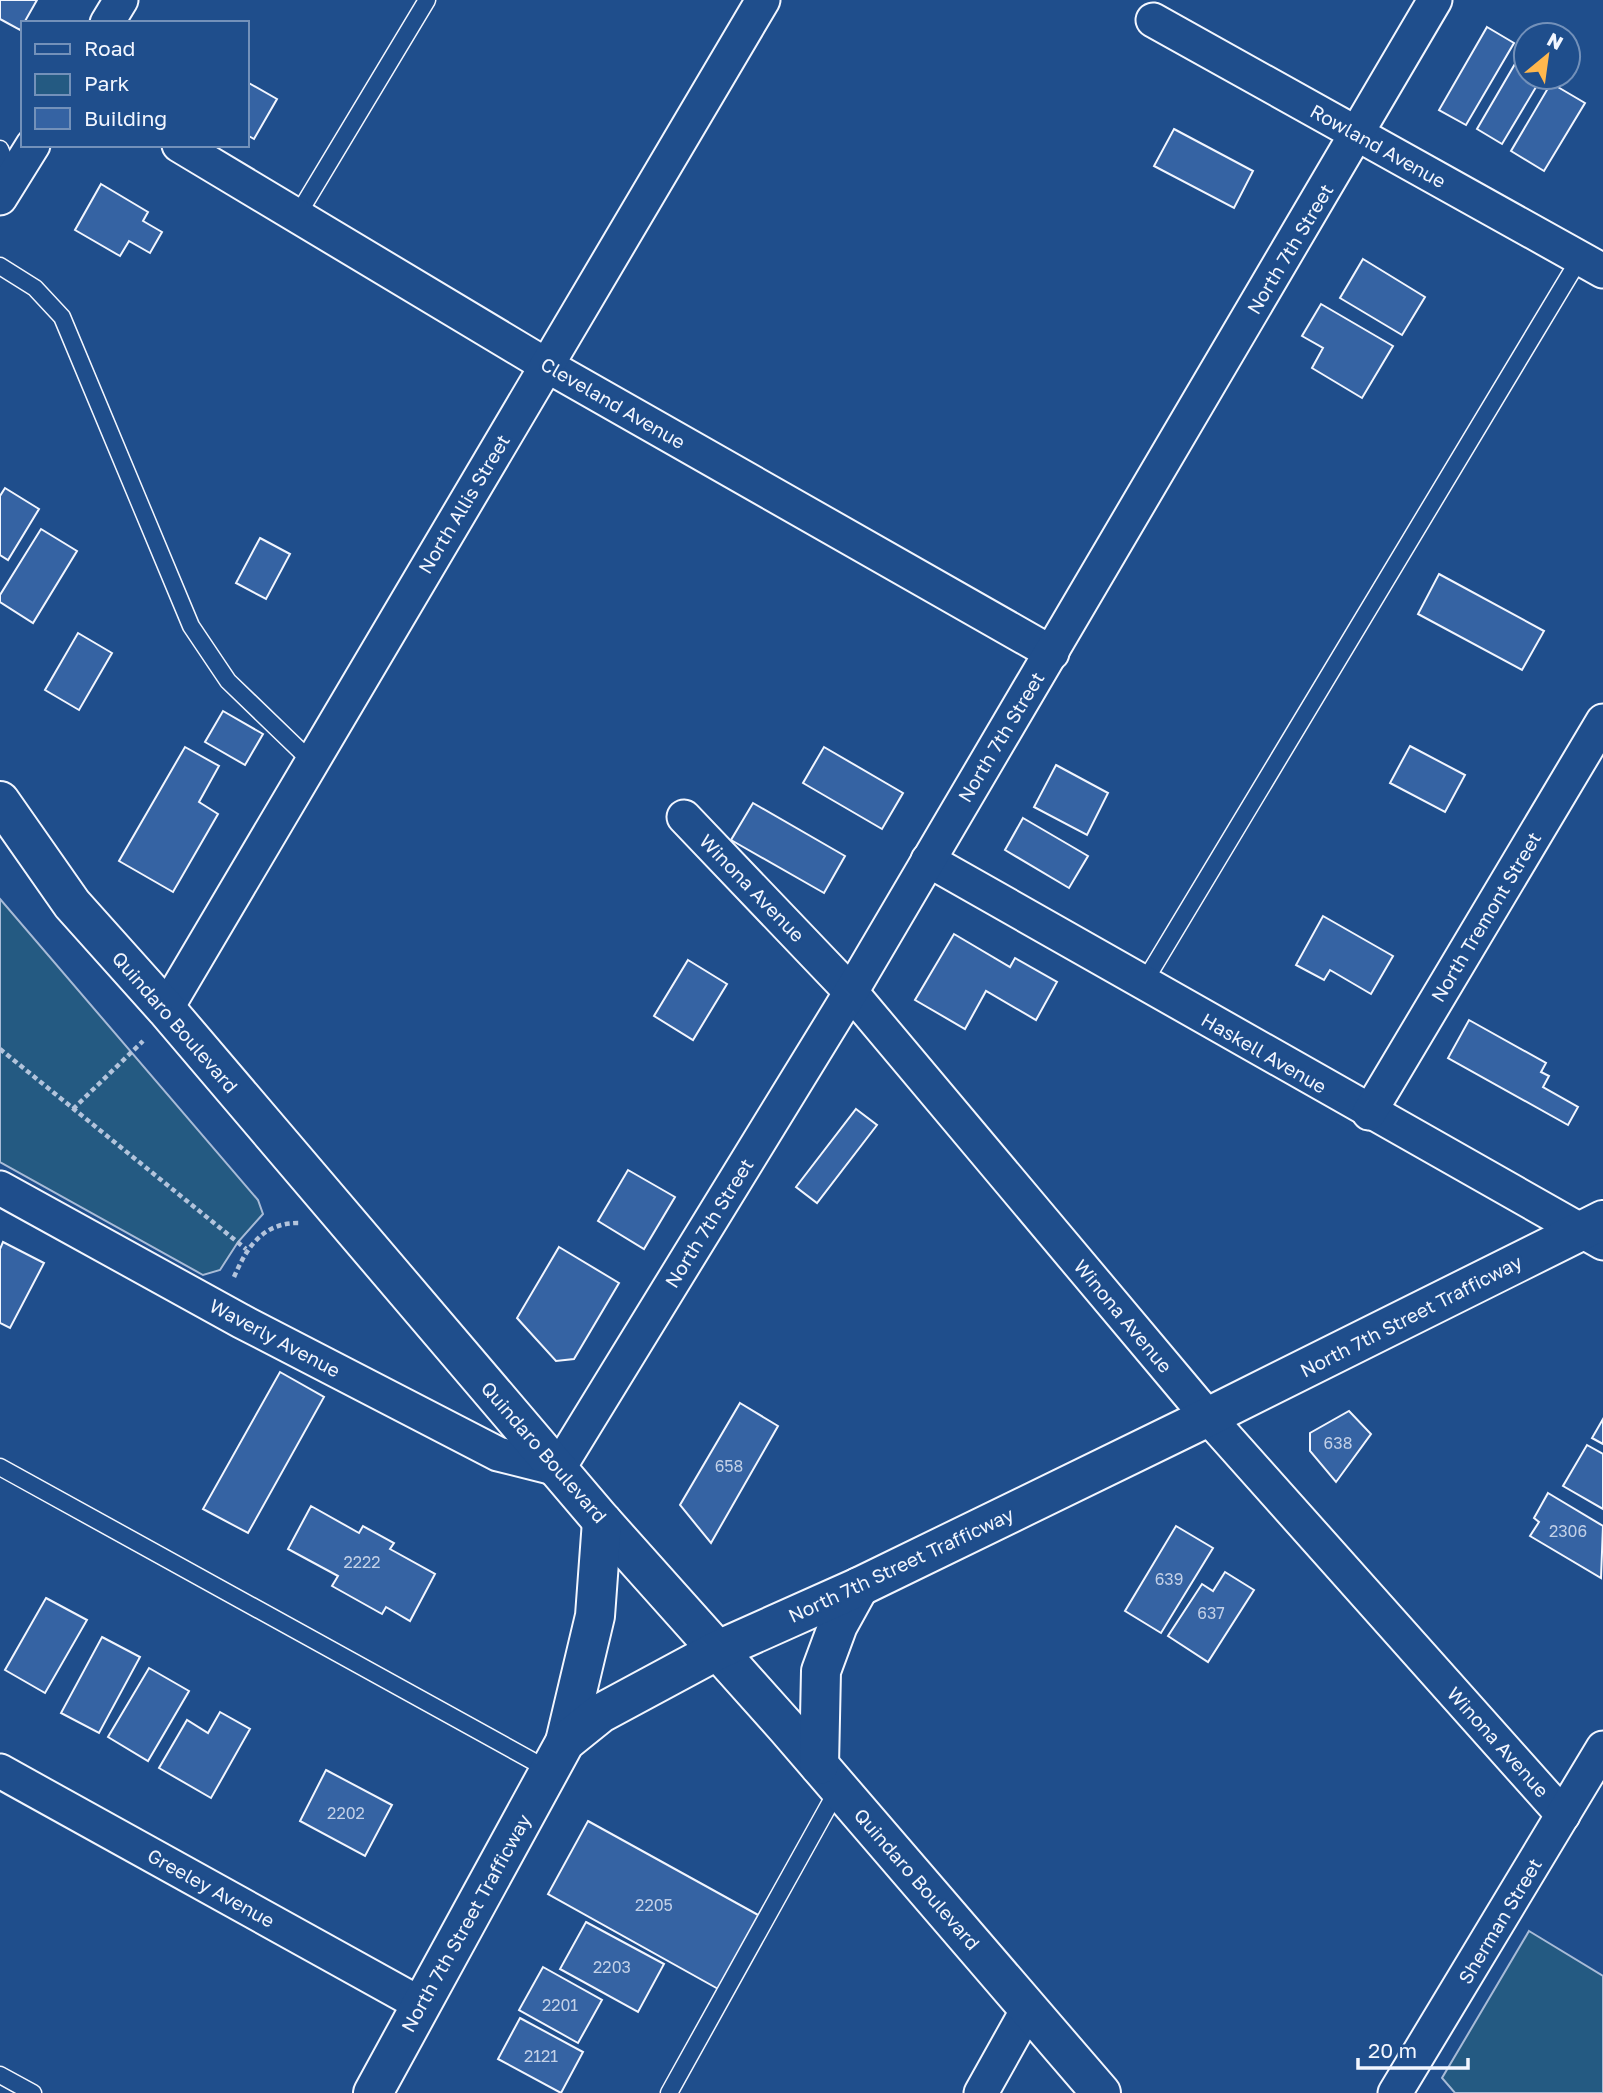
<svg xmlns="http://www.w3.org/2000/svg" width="1603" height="2093" font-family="'Golos Text',sans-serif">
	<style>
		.green { fill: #245a82; stroke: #a8bbd7; stroke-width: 2 }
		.building { fill: #3563a3; stroke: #f2f6ff; stroke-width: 2 }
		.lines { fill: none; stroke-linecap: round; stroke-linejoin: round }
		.lane-casing { stroke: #f2f6ff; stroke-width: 19 }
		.street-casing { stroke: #f2f6ff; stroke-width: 37 }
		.secondary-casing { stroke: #f2f6ff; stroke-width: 42 }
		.primary-casing { stroke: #f2f6ff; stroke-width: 42 }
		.path { stroke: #b3c4dc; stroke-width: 4.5; stroke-dasharray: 5 3.5; stroke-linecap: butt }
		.lane { stroke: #1f4e8c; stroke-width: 16 }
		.street { stroke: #1f4e8c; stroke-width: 33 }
		.secondary { stroke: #1f4e8c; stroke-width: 38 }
		.primary { stroke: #1f4e8c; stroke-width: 38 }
		.labels { text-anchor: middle; stroke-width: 5; stroke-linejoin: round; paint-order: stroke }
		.number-label { font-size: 16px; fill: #c3d1e8 }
		.street-label { font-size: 19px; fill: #f2f6ff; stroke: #1f4e8c }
	</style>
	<rect width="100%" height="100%" fill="#1f4e8c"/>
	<g class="green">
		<polygon points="0,899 258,1200 263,1214 238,1242 220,1270 203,1275 0,1162"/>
		<polygon points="1529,1931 1603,1976 1603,2093 1455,2093 1442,2078"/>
	</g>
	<g class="building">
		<polygon points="0,0 37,0 20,30 0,19"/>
		<polygon points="1487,27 1514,43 1466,125 1439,110"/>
		<polygon points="1526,45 1526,77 1542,77 1502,144 1477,129"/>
		<polygon points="247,82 277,99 254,139 247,135"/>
		<polygon points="1551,83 1585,103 1544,171 1511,151"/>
		<polygon points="1174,129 1253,171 1234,208 1154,166"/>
		<polygon points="101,184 148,212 143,221 162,232 150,253 129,241 120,256 75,230"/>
		<polygon points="1363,259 1425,297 1402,335 1340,298"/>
		<polygon points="1321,304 1393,346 1362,398 1312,368 1323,348 1302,336"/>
		<polygon points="5,488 39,509 8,560 0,555 0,496"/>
		<polygon points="41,529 77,551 33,623 0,602 0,595"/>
		<polygon points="260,538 290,554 266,599 236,583"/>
		<polygon points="1439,574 1544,631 1522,670 1418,614"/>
		<polygon points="78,633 112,653 79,710 45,690"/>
		<polygon points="223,711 263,734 245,765 205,742"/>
		<polygon points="1410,746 1465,775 1445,812 1390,783"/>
		<polygon points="185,747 219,766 199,802 218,814 173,892 119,861"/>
		<polygon points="824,747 903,793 882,829 803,783"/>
		<polygon points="1056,765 1108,793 1087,835 1034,807"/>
		<polygon points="753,803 845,856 824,893 731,840"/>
		<polygon points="1023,818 1088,856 1069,888 1005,850"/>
		<polygon points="1323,916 1393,956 1371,994 1330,970 1324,980 1296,965"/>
		<polygon points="954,934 1010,967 1015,958 1057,982 1036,1020 986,991 965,1029 915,1000"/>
		<polygon points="688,960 727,984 693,1040 654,1016"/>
		<polygon points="1469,1020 1546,1063 1541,1072 1549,1076 1543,1087 1578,1107 1568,1125 1448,1058"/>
		<polygon points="856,1109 877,1125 817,1203 796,1187"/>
		<polygon points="628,1170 675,1197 644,1249 598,1221"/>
		<polygon points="3,1242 44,1263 10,1328 0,1323 0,1249"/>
		<polygon points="559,1247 619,1283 574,1359 556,1361 517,1318"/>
		<polygon points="280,1372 324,1397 248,1533 203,1509"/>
		<polygon points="740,1403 778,1426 711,1543 680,1505"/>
		<polygon points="1349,1411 1371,1434 1336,1482 1310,1451 1310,1433"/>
		<polygon points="1603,1419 1603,1444 1592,1438"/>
		<polygon points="1587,1445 1603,1454 1603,1509 1563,1486"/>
		<polygon points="1548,1493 1603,1526 1601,1578 1530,1536 1539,1522 1534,1518"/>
		<polygon points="311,1506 359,1533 363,1526 394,1543 390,1549 435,1574 410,1621 386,1607 382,1614 332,1586 338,1576 288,1549"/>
		<polygon points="1176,1526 1213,1548 1161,1633 1125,1611"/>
		<polygon points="1225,1572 1254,1590 1208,1662 1168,1636 1202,1584 1213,1591"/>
		<polygon points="46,1598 87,1620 45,1693 5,1670"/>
		<polygon points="102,1637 140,1657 99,1733 61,1713"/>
		<polygon points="149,1668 189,1691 148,1761 108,1737"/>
		<polygon points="220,1712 250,1729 211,1798 159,1768 187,1720 208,1733"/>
		<polygon points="326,1770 392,1805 365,1856 300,1821"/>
		<polygon points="588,1821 760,1916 720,1990 548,1894"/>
		<polygon points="586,1922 664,1964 638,2012 560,1969"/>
		<polygon points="543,1967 602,2000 578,2043 519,2010"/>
		<polygon points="520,2018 583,2052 561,2093 498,2059"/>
	</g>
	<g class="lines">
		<defs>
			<g id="lane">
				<polyline points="0,149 12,178"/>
				<polyline points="297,216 427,0"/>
				<polyline points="0,266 35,288 62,317 191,626 228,681 312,762"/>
				<polyline points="1143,984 1580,258"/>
				<polyline points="0,1467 549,1770"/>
				<polyline points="0,2075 33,2093"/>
				<polyline points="669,2093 838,1789"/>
			</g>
			<g id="street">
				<polyline points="1153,20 1603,271"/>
				<polyline points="107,23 121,0"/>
				<polyline points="179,145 546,365 1052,653"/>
				<polyline points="0,198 33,145"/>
				<polyline points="684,817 851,992 1208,1417 1563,1815"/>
				<polyline points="928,860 1603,1243"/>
				<polyline points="166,1009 763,0"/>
				<polyline points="1369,1113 1603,721"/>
				<polyline points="0,1188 241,1321 498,1454 558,1469 851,992 1435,0"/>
				<polyline points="0,1771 422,2005"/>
				<polyline points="981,2093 1028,2009"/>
				<polyline points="1395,2093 1603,1748"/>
			</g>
			<polyline id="secondary" points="0,801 72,904 166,1009 602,1521 787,1728 1101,2093"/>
			<g id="primary">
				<polyline points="565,1742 595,1616 602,1521"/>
				<polyline points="819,1765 821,1671 838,1625 859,1587"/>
				<polyline points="373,2093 565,1742 601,1713 718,1650 859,1587 1208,1417 1603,1220"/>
			</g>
		</defs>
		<use href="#lane" class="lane-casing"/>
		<use href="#street" class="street-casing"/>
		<use href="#secondary" class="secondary-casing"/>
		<use href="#primary" class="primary-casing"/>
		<g class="path">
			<polyline points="0,1049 246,1249"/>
			<polyline points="73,1109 143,1041"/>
			<path d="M234,1277C247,1247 263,1222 300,1223"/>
		</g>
		<use href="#lane" class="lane"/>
		<use href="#street" class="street"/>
		<use href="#secondary" class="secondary"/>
		<use href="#primary" class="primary"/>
	</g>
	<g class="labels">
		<g class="number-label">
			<text x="1338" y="1449">638</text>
			<text x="729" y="1472">658</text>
			<text x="1568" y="1537">2306</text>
			<text x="362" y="1568">2222</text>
			<text x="1169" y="1585">639</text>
			<text x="1211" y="1619">637</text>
			<text x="346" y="1819">2202</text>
			<text x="654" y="1911">2205</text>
			<text x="612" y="1973">2203</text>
			<text x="560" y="2011">2201</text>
			<text x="541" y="2062">2121</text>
		</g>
		<g class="street-label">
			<text transform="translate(1378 146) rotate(29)" y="7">Rowland Avenue</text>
			<text transform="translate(1290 249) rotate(-59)" y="7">North 7th Street</text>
			<text transform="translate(613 403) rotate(30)" y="7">Cleveland Avenue</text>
			<text transform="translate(464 504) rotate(-59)" y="7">North Allis Street</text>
			<text transform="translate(1001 737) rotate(-59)" y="7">North 7th Street</text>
			<text transform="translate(752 888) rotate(46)" y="7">Winona Avenue</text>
			<text transform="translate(1486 917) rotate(-59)" y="7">North Tremont Street</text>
			<text transform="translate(175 1022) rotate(49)" y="7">Quindaro Boulevard</text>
			<text transform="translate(1264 1053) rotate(30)" y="7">Haskell Avenue</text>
			<text transform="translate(709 1223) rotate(-58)" y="7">North 7th Street</text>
			<text transform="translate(1123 1316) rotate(50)" y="7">Winona Avenue</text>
			<text transform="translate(1411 1316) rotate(-27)" y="7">North 7th Street Trafficway</text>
			<text transform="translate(275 1338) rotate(28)" y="7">Waverly Avenue</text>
			<text transform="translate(544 1452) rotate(49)" y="7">Quindaro Boulevard</text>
			<text transform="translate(901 1565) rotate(-25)" y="7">North 7th Street Trafficway</text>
			<text transform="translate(1498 1742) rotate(48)" y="7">Winona Avenue</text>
			<text transform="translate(917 1879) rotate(49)" y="7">Quindaro Boulevard</text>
			<text transform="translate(211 1888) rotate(29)" y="7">Greeley Avenue</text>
			<text transform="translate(1500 1921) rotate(-59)" y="7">Sherman Street</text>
			<text transform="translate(466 1923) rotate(-61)" y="7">North 7th Street Trafficway</text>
		</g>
	</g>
	<rect x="21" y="21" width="228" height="126" fill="#1f4e8c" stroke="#7391ba" stroke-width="2"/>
	<rect x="35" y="44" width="35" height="10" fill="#1f4e8c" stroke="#7391ba" stroke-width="2"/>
	<text x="84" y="56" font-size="21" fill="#f2f6ff">Road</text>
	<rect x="35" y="74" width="35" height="21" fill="#245a82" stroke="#7391ba" stroke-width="2"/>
	<text x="84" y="91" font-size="21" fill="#f2f6ff">Park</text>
	<rect x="35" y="108" width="35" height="21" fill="#3563a3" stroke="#7391ba" stroke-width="2"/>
	<text x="84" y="126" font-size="21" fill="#f2f6ff">Building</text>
	<g transform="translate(1547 56) rotate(29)"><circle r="33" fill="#1f4e8c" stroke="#7391ba" stroke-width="2"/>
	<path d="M0-5L12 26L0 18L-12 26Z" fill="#ffb74d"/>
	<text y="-10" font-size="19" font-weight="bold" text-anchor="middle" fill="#f2f6ff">N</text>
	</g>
	<path d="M1358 2058v10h110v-10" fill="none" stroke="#f2f6ff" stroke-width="3.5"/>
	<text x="1368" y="2058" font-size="21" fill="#f2f6ff" stroke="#1f4e8c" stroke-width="5" paint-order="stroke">20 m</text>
</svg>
